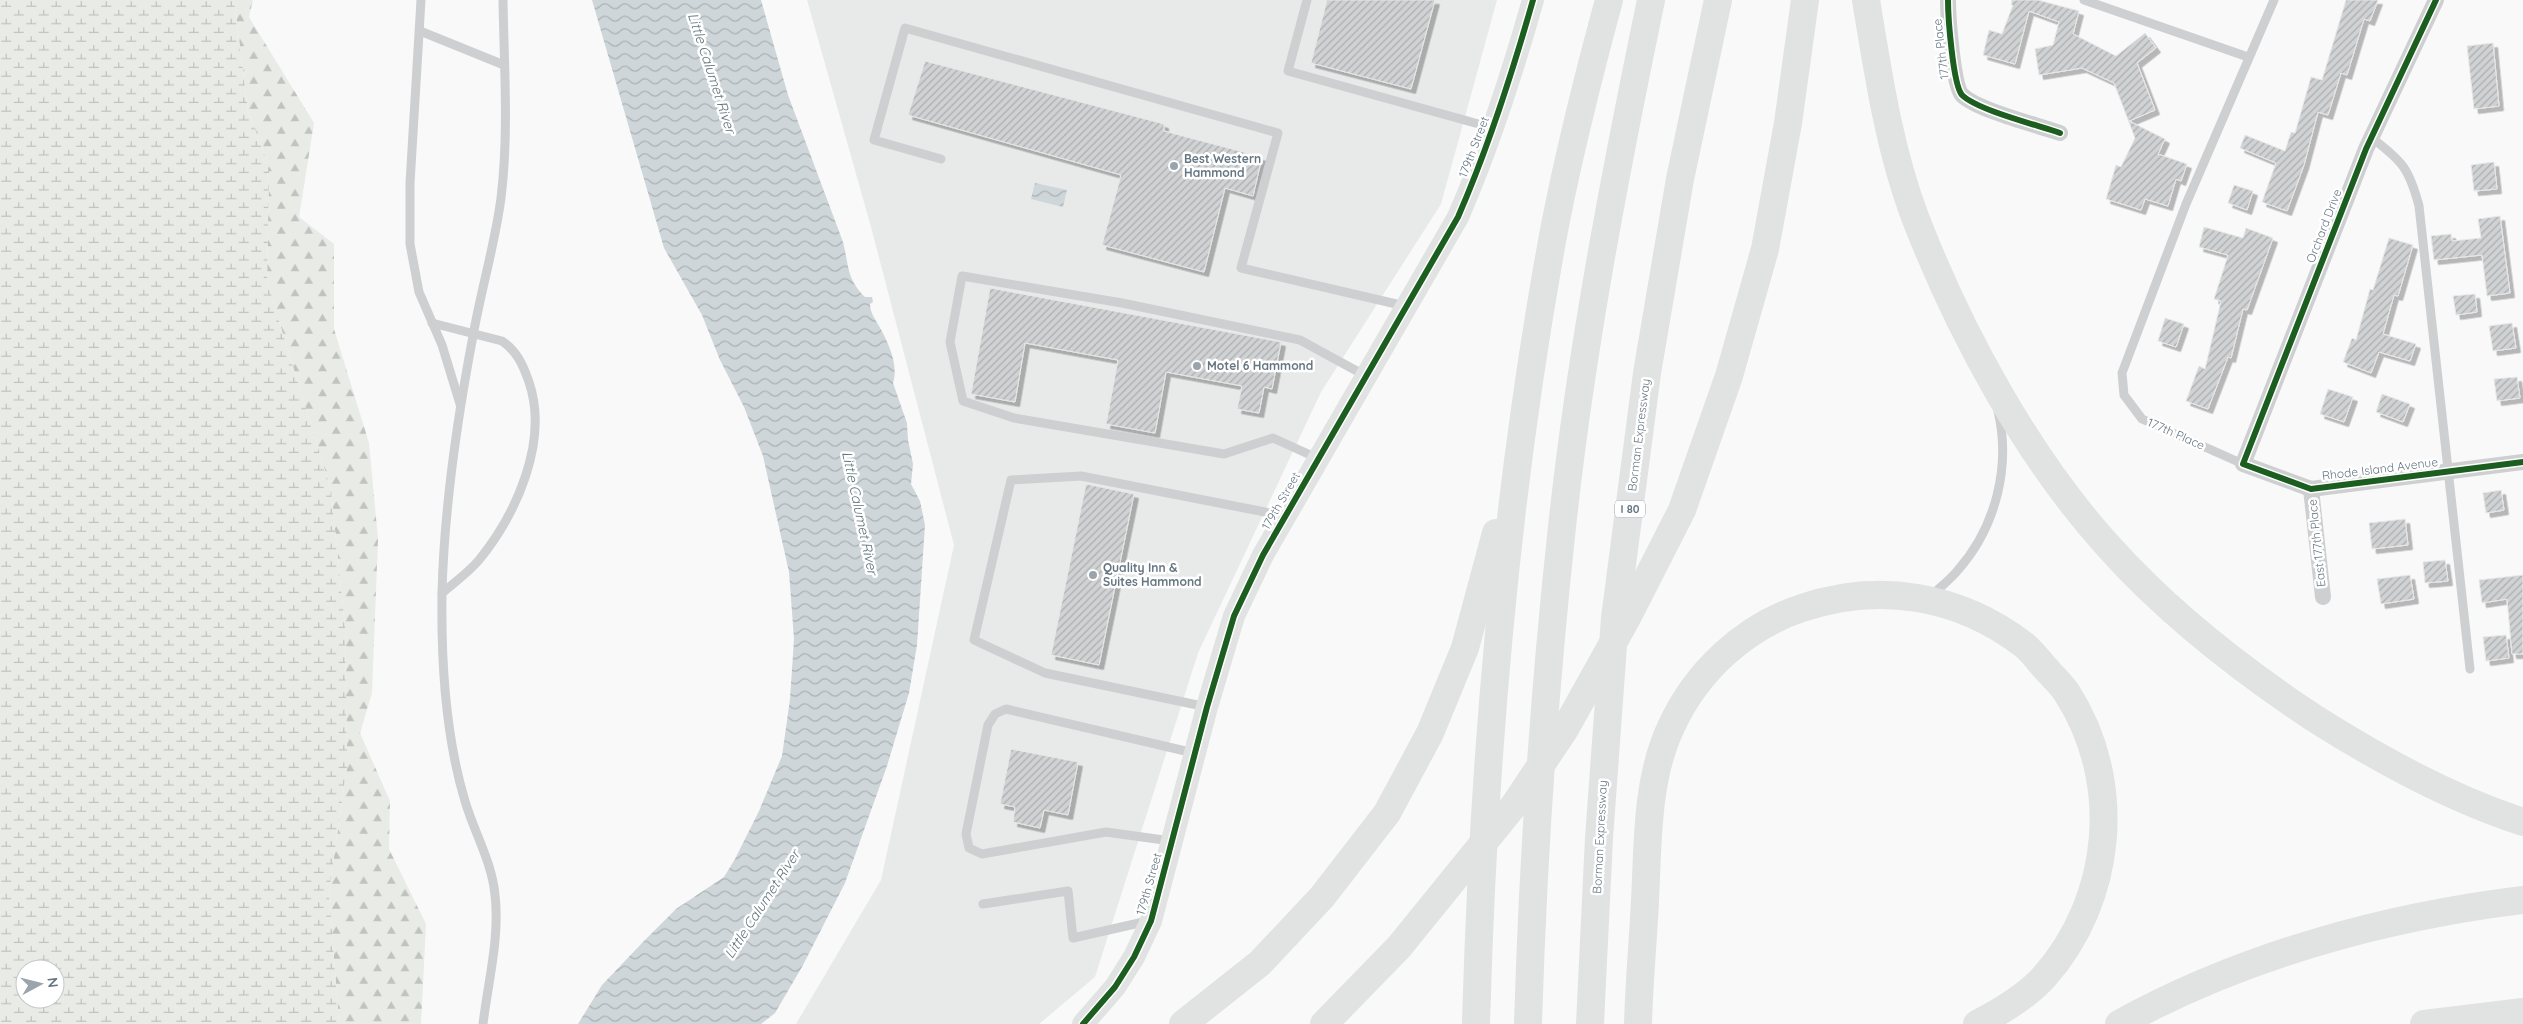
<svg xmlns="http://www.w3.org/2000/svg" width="2523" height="1024" font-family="Quicksand,sans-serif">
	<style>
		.built { fill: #e8e9e9 }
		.forest { fill: url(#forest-firs) }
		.wetland { fill: url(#wetland-marsh); fill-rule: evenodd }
		.water { fill: url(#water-waves) }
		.building { fill: url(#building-hatch); stroke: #e8e8e8; filter: url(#shadow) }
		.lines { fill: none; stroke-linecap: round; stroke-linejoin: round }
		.lane { stroke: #cecfd0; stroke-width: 9 }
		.street { stroke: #cecfd0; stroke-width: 16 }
		.secondary { stroke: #e1e2e2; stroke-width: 22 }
		.highway { stroke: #e1e2e2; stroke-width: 28 }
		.cycleway-casing { stroke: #fff; stroke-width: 9 }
		.cycleway { stroke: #1b5e20; stroke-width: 6 }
		.poi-dot { fill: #99a4ac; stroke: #fff; stroke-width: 2 }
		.labels { text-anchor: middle; stroke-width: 5; stroke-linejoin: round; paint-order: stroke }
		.shield { fill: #fff; stroke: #939fa8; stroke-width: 1 }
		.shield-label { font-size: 11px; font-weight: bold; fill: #657683 }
		.street-label { font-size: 12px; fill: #657683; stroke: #fff }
		.poi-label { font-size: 12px; font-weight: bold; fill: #657683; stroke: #fff; text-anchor: start }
		.water-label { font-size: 14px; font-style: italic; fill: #60757c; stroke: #fff }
	</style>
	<defs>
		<pattern id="forest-firs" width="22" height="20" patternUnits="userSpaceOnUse" patternTransform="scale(1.25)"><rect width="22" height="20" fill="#e8ebe6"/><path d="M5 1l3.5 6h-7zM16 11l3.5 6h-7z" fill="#c0c3c0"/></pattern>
		<pattern id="wetland-marsh" width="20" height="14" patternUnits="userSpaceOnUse" patternTransform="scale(1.25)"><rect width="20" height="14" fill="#e8ebe6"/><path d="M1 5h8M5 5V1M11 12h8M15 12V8" fill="none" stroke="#c0c3c0"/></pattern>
		<pattern id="water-waves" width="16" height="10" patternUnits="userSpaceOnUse" patternTransform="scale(1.25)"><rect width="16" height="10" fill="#ced6d9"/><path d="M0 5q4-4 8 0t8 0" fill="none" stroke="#abb2b5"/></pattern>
		<pattern id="building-hatch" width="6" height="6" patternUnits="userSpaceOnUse" patternTransform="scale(1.25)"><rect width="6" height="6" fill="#d0d2d3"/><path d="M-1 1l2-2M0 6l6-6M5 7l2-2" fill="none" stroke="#acafb1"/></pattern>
		<filter id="shadow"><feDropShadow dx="4.5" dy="4.5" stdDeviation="0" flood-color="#0004"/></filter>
	</defs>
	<rect width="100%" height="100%" fill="#f9f9f9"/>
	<polygon class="built" points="807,0 1497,0 1441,204 1321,392 1198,653 1095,977 1039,1024 796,1024 881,880 954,545 871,227"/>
	<polygon class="forest" points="234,0 253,0 249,17 314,123 299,217 334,244 334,329 369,443 378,539 372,693 360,733 390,801 389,849 426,924 421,1024 339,1024 329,892 347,766 345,627 331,490 267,282 269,167 248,111"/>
	<path class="wetland" d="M0,0H234L248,111L269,167L267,282L331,490L345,627L347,766L329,892L339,1024H0ZM25,969H55V999H25Z"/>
	<g class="water">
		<path d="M592,0H761L788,95L843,242C849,265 846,278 865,297H872L873,302L870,304C870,312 875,319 879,326C888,342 899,365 893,383L907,423L908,440L913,464L911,484L920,501L925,525L917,645L909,693L887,766L845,883L802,967L775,1013L761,1024H578L602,985L644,941L676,909L724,877L735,859L759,811L782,756L790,699L794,639L789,572L763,456L744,407L720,360L702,315L664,248Z"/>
		<polygon points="1035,183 1067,190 1063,207 1031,199"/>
	</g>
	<g class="building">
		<polygon points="1327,0 1435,0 1411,89 1311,63"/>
		<polygon points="2012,0 2038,0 2079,11 2073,34 2116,56 2145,33 2156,48 2137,63 2155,110 2129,121 2165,139 2158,154 2187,164 2181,181 2176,179 2168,206 2145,199 2141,210 2106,199 2116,165 2121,167 2135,138 2114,83 2082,68 2039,75 2035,49 2053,45 2059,22 2029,11 2015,64 1983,55 1989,30 2002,34 2013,5 2011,5"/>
		<polygon points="2346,0 2378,0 2370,21 2364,19 2347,75 2341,73 2328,115 2318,112 2304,165 2287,211 2262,202 2276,163 2240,148 2245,135 2285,151 2291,132 2295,133 2311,77 2322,80"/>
		<polygon points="2493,43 2499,106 2474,109 2467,46"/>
		<polygon points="925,61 1164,124 1164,131 1262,157 1253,196 1225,188 1204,272 1102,245 1121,175 908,115"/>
		<polygon points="2494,162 2497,189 2474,191 2471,165"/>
		<polygon points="2234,185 2253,191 2247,210 2228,203"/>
		<polygon points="2500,216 2510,293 2487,296 2482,255 2434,260 2431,236 2451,234 2452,241 2481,238 2478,219"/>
		<polygon points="2204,227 2243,238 2246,228 2273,238 2247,310 2243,309 2231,358 2228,357 2208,409 2186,401 2199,366 2205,369 2221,301 2214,299 2228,255 2199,247"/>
		<polygon points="2389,238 2413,245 2398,296 2394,295 2383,334 2416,344 2410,361 2379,352 2371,373 2343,362 2352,338 2356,340 2370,289 2373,290"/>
		<polygon points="990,288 1281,342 1272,389 1264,387 1259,413 1237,409 1242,386 1166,372 1155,433 1106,424 1118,360 1025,343 1015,402 971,394"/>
		<polygon points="2475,294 2477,312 2456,315 2453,296"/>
		<polygon points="2165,318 2184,324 2176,347 2158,341"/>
		<polygon points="2512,323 2516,348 2493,351 2489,326"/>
		<polygon points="2517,377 2520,398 2497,401 2494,379"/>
		<polygon points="2328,389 2353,397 2344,422 2320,414"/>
		<polygon points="2382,394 2410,404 2403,422 2376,412"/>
		<polygon points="1086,484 1134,494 1099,665 1051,655"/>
		<polygon points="2501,490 2504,510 2486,513 2483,493"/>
		<polygon points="2405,519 2408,545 2372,549 2369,523"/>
		<polygon points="2445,560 2448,581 2425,583 2423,562"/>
		<polygon points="2410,575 2414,599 2381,604 2377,579"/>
		<polygon points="2523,575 2523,654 2512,654 2507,599 2482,603 2479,580"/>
		<polygon points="2506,635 2509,658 2486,661 2483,637"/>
		<polygon points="1011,749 1078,762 1068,815 1044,810 1040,828 1013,822 1015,807 1000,804"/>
	</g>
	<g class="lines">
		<g class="lane">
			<polyline points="421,0 410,183 410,244 419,292 442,345 460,404"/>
			<polyline points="1307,0 1288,71 1493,128"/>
			<polyline points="2084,0 2248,57"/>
			<polyline points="420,31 504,65"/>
			<path d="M2372,138C2402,161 2409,168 2419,206L2470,669"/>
			<polyline points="941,159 874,140 905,28 1278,133 1241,268 1405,306"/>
			<path d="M432,323L502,341C517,351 523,365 529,382C549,441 517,513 479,560C469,572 455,582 442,593"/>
			<polyline points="1317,458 1273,438 1224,454 1014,418 963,401 950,342 962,276 1122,303 1300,340 1366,376"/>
			<polyline points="2243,464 2142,419 2124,395 2122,373 2186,204 2274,0"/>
			<path d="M1930,597C1939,588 1950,580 1958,570C1996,527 2011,466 1998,411"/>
			<polyline points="1207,707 1045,673 974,640 1011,480 1081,476 1285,516"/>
			<polyline points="1171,841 1106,832 982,854 969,848 966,834 988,725 995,714 1006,709 1194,753"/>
			<polyline points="983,904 1068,891 1073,938 1148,921"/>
			<path d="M483,1024C488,982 500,937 495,895C492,862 474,832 465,801C445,735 441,663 442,594C444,508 457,420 473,336C481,290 495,244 501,198C509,133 504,65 503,0"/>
		</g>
		<g class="street">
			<path d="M1948,0C1948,17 1953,85 1962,95C1977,110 2037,125 2060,133"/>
			<polyline points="2436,0 2366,149 2243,464 2311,489 2523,462"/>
			<polyline points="2311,489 2323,597"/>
		</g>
		<path class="secondary" d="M1083,1024L1115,987L1134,957L1151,921L1207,707L1234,616L1263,555L1458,217C1489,146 1512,74 1533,0"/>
		<g class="highway">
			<path d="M1866,0C1878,73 1889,148 1915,217C1959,331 2027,457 2109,547C2169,614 2240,669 2314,718C2380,760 2449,798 2523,822"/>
			<polyline points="1183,1024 1260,963 1322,897 1387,813 1430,733 1465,648 1496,533"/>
			<polyline points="1324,1024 1399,947 1515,804 1565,729 1628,616 1682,510 1729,376 1765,249 1788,123 1805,0"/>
			<path d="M1476,1024C1483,768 1504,511 1549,258C1564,171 1586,85 1609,0"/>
			<path d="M1528,1024C1533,858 1544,692 1562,527C1581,350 1615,174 1651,0"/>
			<polyline points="1590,1024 1599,838 1615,618 1647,373 1680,179 1718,0"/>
			<path d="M1638,1024C1639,983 1643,942 1645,901C1648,844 1646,780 1671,727C1696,672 1744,627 1802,608C1879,582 1959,595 2024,645C2033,652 2040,663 2048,671C2054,678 2062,685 2067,693C2124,782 2113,899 2044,977C2026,997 2000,1012 1977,1024"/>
			<path d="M2119,1024C2242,956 2384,917 2523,900"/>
			<polyline points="2424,1024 2523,1012"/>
		</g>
		<defs>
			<g id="cycleway">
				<path d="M1948,0C1948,17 1953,85 1962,95C1977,110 2037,125 2060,133"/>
				<polyline points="2436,0 2366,149 2243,464 2311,489 2523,462"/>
				<path d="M1083,1024L1115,987L1134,957L1151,921L1207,707L1234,616L1263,555L1458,217C1489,146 1512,74 1533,0"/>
			</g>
		</defs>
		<use href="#cycleway" class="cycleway-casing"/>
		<use href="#cycleway" class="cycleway"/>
	</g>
	<g class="poi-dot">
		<circle cx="1174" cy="166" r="5"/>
		<circle cx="1197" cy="366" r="5"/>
		<circle cx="1093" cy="575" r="5"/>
	</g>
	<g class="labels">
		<rect class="shield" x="1615" y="500.5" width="30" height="17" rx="4"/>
		<g class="shield-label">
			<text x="1630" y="513">I 80</text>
		</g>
		<g class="street-label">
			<text transform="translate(1941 49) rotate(-97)" y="4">177th Place</text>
			<text transform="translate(1474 147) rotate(-69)" y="4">179th Street</text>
			<text transform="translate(2324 226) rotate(-69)" y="4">Orchard Drive</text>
			<text transform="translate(2176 434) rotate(24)" y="4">177th Place</text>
			<text transform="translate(1639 435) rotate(-83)" y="4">Borman Expressway</text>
			<text transform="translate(2380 469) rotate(-7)" y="4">Rhode Island Avenue</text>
			<text transform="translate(1281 501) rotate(-60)" y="4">179th Street</text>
			<text transform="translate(2317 543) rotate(-96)" y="4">East 177th Place</text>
			<text transform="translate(1600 837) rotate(-87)" y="4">Borman Expressway</text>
			<text transform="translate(1149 884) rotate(-74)" y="4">179th Street</text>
		</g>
		<g class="poi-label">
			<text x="1184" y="163">Best Western<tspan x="1184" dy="14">Hammond</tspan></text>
			<text x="1207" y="370">Motel 6 Hammond</text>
			<text x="1103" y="572">Quality Inn &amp;<tspan x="1103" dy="14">Suites Hammond</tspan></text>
		</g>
		<g class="water-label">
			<text transform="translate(712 73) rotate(72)" y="5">Little Calumet River</text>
			<text transform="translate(860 513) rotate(78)" y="5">Little Calumet River</text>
			<text transform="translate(762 904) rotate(-57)" y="5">Little Calumet River</text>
		</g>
	</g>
	<g transform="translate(40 984) rotate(83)"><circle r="24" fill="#ffffff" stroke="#c1c8cd"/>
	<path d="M0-4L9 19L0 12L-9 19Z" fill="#99a4ac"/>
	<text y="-8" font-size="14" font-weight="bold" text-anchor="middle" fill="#657683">N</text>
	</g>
</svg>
